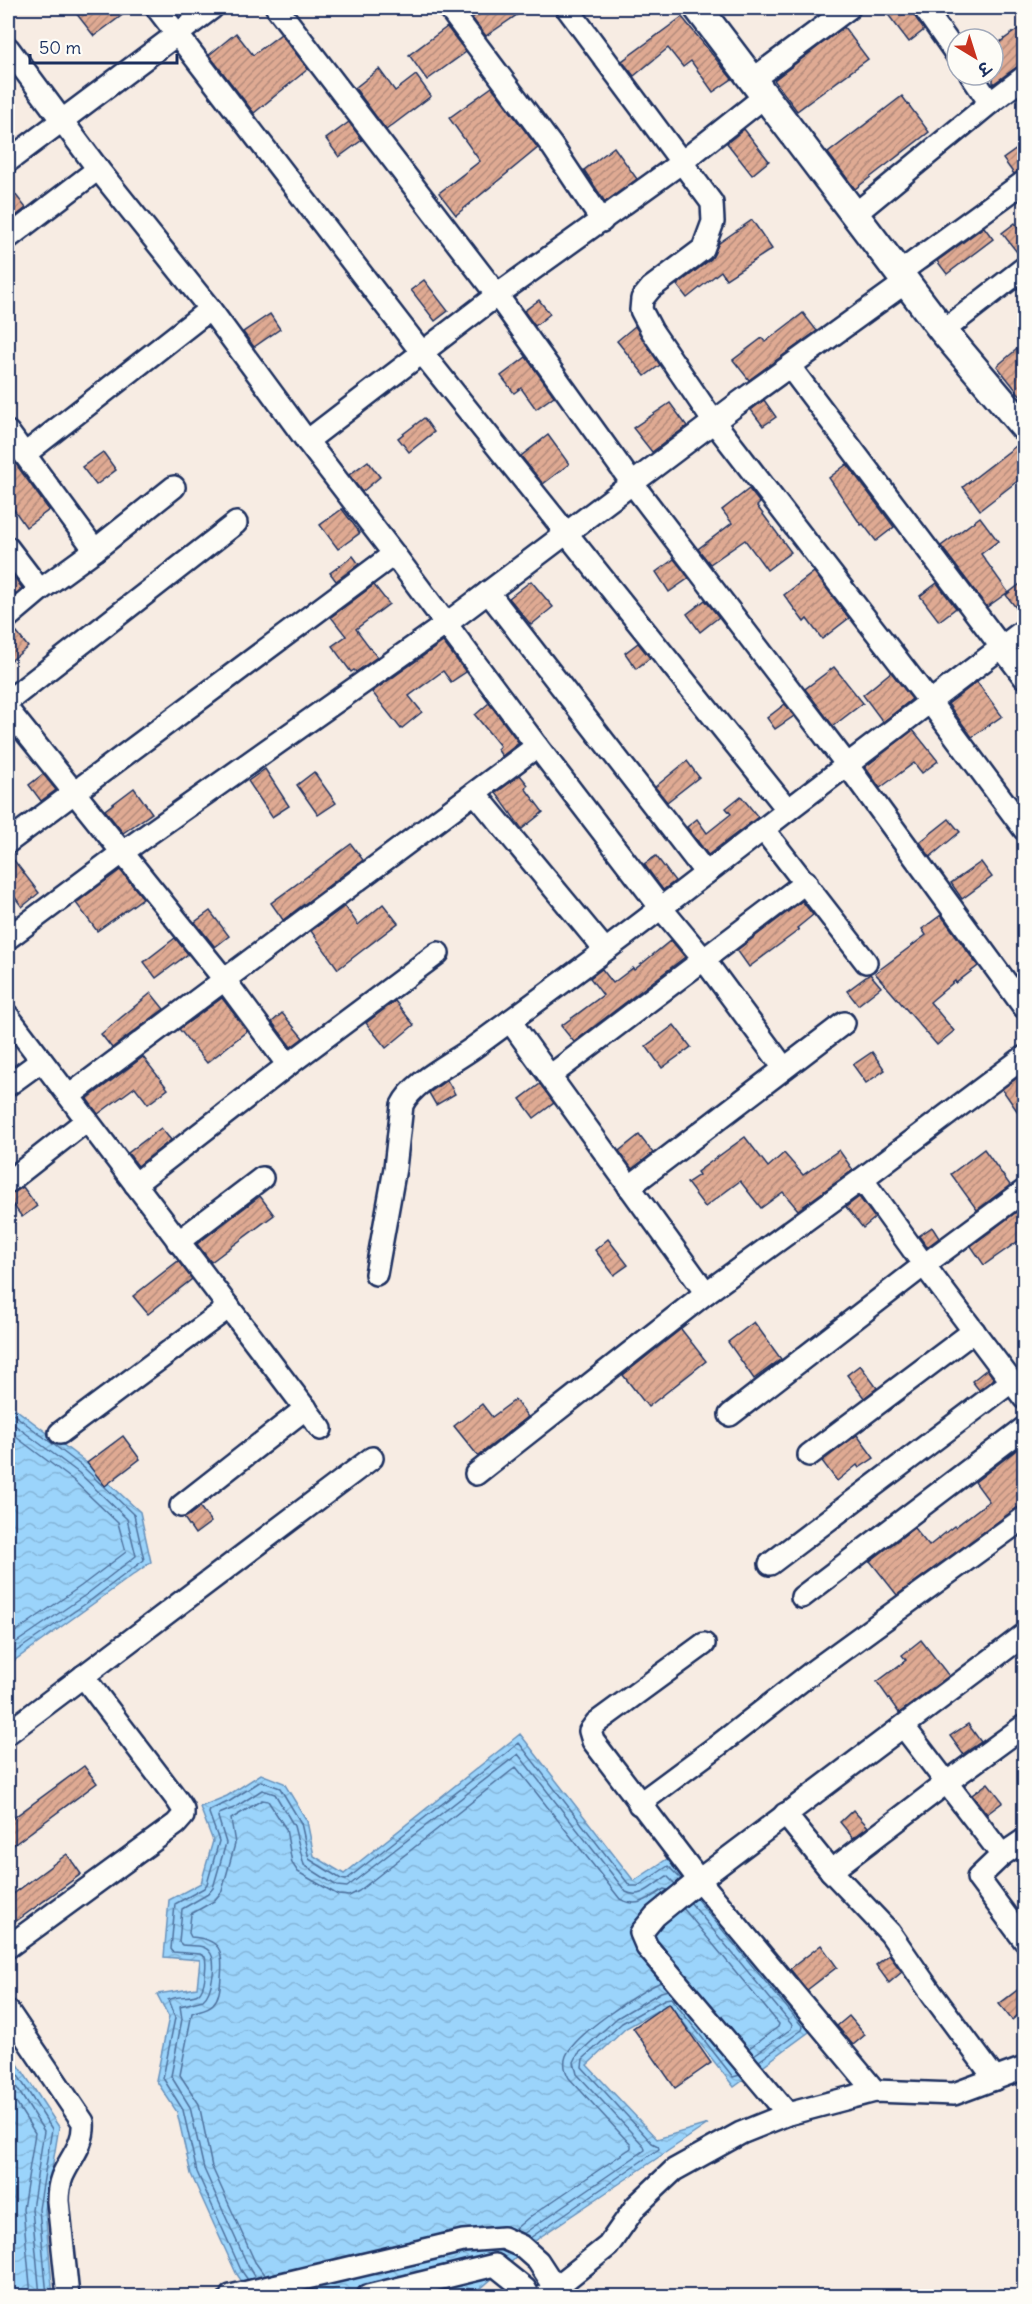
<svg xmlns="http://www.w3.org/2000/svg" width="1032" height="2304" font-family="Delius,'Playpen Sans Deva',sans-serif">
	<style>
		.water { fill: url(#water-waves); stroke: #6892bc; stroke-width: 1.5 }
		.lines { fill: none; stroke-linecap: round; stroke-linejoin: round }
		.shore { stroke: #4e719d; stroke-width: 1.5 }
		.building { fill: url(#building-hatch); stroke: #1b2f5e; stroke-width: 1.5 }
		.minor-casing { stroke: #1b2f5e; stroke-width: 26 }
		.tertiary-casing { stroke: #1b2f5e; stroke-width: 32 }
		.minor { stroke: #fdfcf7; stroke-width: 21 }
		.tertiary { stroke: #fdfcf7; stroke-width: 27 }
	</style>
	<defs>
		<pattern id="water-waves" width="16" height="10" patternUnits="userSpaceOnUse" patternTransform="scale(1.5)"><rect width="16" height="10" fill="#9bd4fb"/><path d="M0 5q4-4 8 0t8 0" fill="none" stroke="#85b6da"/></pattern>
		<pattern id="building-hatch" width="6" height="6" patternUnits="userSpaceOnUse" patternTransform="scale(1.5)"><rect width="6" height="6" fill="#dfaa93"/><path d="M-1 1l2-2M0 6l6-6M5 7l2-2" fill="none" stroke="#b48b7b"/></pattern>
	</defs>
	<rect width="100%" height="100%" fill="#f7ece3"/>
	<filter id="ink" filterUnits="userSpaceOnUse"><feTurbulence type="fractalNoise" baseFrequency=".0167" numOctaves="2"/><feDisplacementMap in="SourceGraphic" scale="12" xChannelSelector="R" yChannelSelector="G"/><feConvolveMatrix kernelMatrix="1 2 1 2 8 2 1 2 1" color-interpolation-filters="sRGB"/></filter>
	<g filter="url(#ink)">
		<g class="water">
			<polygon points="8,1361 11,1364 13,1407 87,1463 140,1512 151,1562 8,1665"/>
			<polygon points="520,1734 634,1881 670,1857 813,2029 734,2087 669,2004 626,2028 587,2065 657,2139 708,2124 540,2237 472,2296 252,2296 236,2273 191,2174 177,2112 156,2080 169,2017 157,1994 197,1988 200,1960 164,1957 169,1900 201,1883 213,1841 200,1807 227,1796 261,1774 284,1783 307,1821 314,1856 344,1874"/>
			<polygon points="8,2049 59,2127 45,2210 53,2296 8,2296"/>
		</g>
		<g class="lines">
			<g class="shore">
				<polyline points="8,1410 83,1467 103,1486"/>
				<polyline points="8,1420 79,1473 127,1519 136,1556 87,1594 8,1648"/>
				<polyline points="8,1431 73,1480 118,1523 126,1552 81,1586 8,1637"/>
				<polyline points="8,1657 91,1600 144,1560 134,1515 105,1487"/>
				<polyline points="696,1898 803,2027 802,2030 759,2061"/>
				<polyline points="690,1902 792,2025 791,2029 754,2055"/>
				<polyline points="683,1908 779,2024 778,2027 748,2049"/>
				<polyline points="8,2060 52,2129 39,2209 47,2296"/>
				<polyline points="8,2074 44,2131 32,2209 40,2296"/>
				<polyline points="8,2090 35,2133 23,2209 31,2296"/>
				<path d="M514,2230L528,2218L631,2148V2145L569,2078C565,2071 563,2064 566,2056C575,2034 639,1992 661,1982"/>
				<polyline points="523,2234 645,2150 644,2146 577,2074 574,2062 578,2054 617,2018 661,1992 668,1990"/>
				<polyline points="530,2238 659,2149 658,2146 652,2143 582,2067 583,2059 622,2023 665,1999 671,1998 733,2077 740,2075"/>
				<path d="M265,2276L255,2262L212,2167L199,2104L180,2075L192,2013C198,2010 207,2010 213,2004C220,1997 220,1987 221,1977C224,1950 220,1939 191,1937L189,1933L191,1914L214,1901L222,1891L235,1844L231,1819L262,1800L268,1801L286,1829L292,1863L298,1872L338,1895L349,1896L359,1891L516,1767L620,1899C638,1909 650,1898 664,1889L668,1890"/>
				<path d="M255,2278L248,2266L204,2169L190,2107L171,2076L182,2019L180,2006L203,2000C212,1993 218,1960 209,1951C203,1944 190,1946 182,1945L179,1942L182,1909L208,1894L213,1888L226,1843L218,1817L219,1814L234,1808L262,1790L275,1794L294,1826L304,1865L337,1886L347,1887L518,1754L626,1892C641,1900 654,1884 667,1876L675,1884"/>
				<path d="M248,2280L241,2270L197,2172L183,2110L163,2078L175,2018L168,2000C188,1991 201,2006 205,1977C205,1970 207,1964 205,1957L200,1954L173,1952L171,1949L175,1904L204,1888L207,1884L219,1841L209,1813L210,1810L230,1801L261,1781L280,1788L301,1823L309,1859L341,1879L346,1880L519,1743L630,1886H638L668,1866L681,1879"/>
			</g>
		</g>
		<g class="building">
			<polygon points="72,8 132,8 94,36"/>
			<polygon points="487,8 527,8 486,36 472,18"/>
			<polygon points="883,8 912,8 914,15 924,30 909,42"/>
			<polygon points="682,17 732,79 713,92 691,61 683,67 668,48 634,76 622,61"/>
			<polygon points="1024,25 1024,62 993,84 993,47"/>
			<polygon points="447,27 466,52 427,80 409,55"/>
			<polygon points="844,27 868,59 797,111 774,80"/>
			<polygon points="236,33 253,55 281,34 308,69 254,113 209,55"/>
			<polygon points="379,69 395,91 416,75 431,96 386,130 355,88"/>
			<polygon points="492,87 538,148 456,215 439,193 480,161 449,118"/>
			<polygon points="902,96 929,132 855,189 828,153"/>
			<polygon points="349,122 362,140 339,157 326,139"/>
			<polygon points="744,129 769,161 752,175 727,143"/>
			<polygon points="1024,144 1024,170 1014,174 1003,159"/>
			<polygon points="614,147 637,179 605,202 584,170"/>
			<polygon points="8,185 26,208 8,222"/>
			<polygon points="752,220 772,249 726,279 721,271 687,298 677,285 711,259 719,243"/>
			<polygon points="1015,223 1024,235 1024,256 1020,256 1002,233"/>
			<polygon points="984,227 993,239 947,274 937,261"/>
			<polygon points="424,280 448,311 435,321 411,290"/>
			<polygon points="539,300 550,314 535,326 524,311"/>
			<polygon points="803,313 817,331 749,380 733,360 762,338 765,342"/>
			<polygon points="270,314 280,329 254,347 243,332"/>
			<polygon points="635,326 660,365 645,376 617,341"/>
			<polygon points="1024,343 1024,400 997,366"/>
			<polygon points="526,357 554,396 536,409 521,388 514,393 501,376"/>
			<polygon points="764,400 776,417 763,426 751,410"/>
			<polygon points="670,403 687,426 652,452 633,428"/>
			<polygon points="424,418 434,432 409,452 398,438"/>
			<polygon points="548,435 569,464 543,484 521,456"/>
			<polygon points="1016,446 1024,456 1024,476 980,510 963,487"/>
			<polygon points="103,452 116,470 96,485 82,467"/>
			<polygon points="8,453 49,510 26,527 8,501"/>
			<polygon points="368,461 380,477 362,492 349,475"/>
			<polygon points="847,464 894,527 876,541 863,524 861,525 829,478"/>
			<polygon points="749,489 760,503 757,506 791,552 767,570 745,540 710,564 698,549 732,523 722,510"/>
			<polygon points="342,509 360,533 338,549 320,525"/>
			<polygon points="980,517 998,541 981,554 1008,592 987,607 941,546"/>
			<polygon points="353,556 359,564 336,581 330,573"/>
			<polygon points="674,559 689,578 669,592 656,572"/>
			<polygon points="8,568 22,588 8,601"/>
			<polygon points="814,572 849,618 822,639 807,619 804,622 784,595"/>
			<polygon points="531,581 553,607 531,625 509,598"/>
			<polygon points="1024,581 1024,618 1006,595"/>
			<polygon points="937,583 956,608 939,621 920,596"/>
			<polygon points="374,585 389,604 356,629 377,657 356,672 354,670 351,672 332,646 346,636 331,617"/>
			<polygon points="705,600 719,617 700,632 687,614"/>
			<polygon points="13,628 28,647 8,663 8,629"/>
			<polygon points="443,642 466,672 451,682 443,671 409,696 422,712 401,729 372,692"/>
			<polygon points="638,643 650,658 636,669 625,653"/>
			<polygon points="834,667 863,703 833,726 805,689"/>
			<polygon points="891,672 912,699 883,722 863,695"/>
			<polygon points="977,682 1002,716 972,737 948,704"/>
			<polygon points="489,703 519,743 502,756 497,749 500,746 475,715"/>
			<polygon points="785,704 794,716 775,729 767,718"/>
			<polygon points="913,730 938,761 922,773 914,763 880,788 865,767"/>
			<polygon points="687,761 699,777 667,802 655,787"/>
			<polygon points="265,769 289,806 272,817 248,781"/>
			<polygon points="314,772 336,803 318,815 297,785"/>
			<polygon points="43,774 56,790 41,801 29,785"/>
			<polygon points="520,775 528,785 525,788 543,812 522,829 496,793"/>
			<polygon points="134,788 152,813 123,833 105,810"/>
			<polygon points="741,796 758,817 708,855 687,827 697,819 707,833 731,814 726,808"/>
			<polygon points="949,819 960,832 930,857 920,842"/>
			<polygon points="351,844 363,860 283,920 271,903"/>
			<polygon points="8,854 10,855 39,893 22,907 8,888"/>
			<polygon points="656,856 675,881 663,890 644,864"/>
			<polygon points="981,862 992,877 962,899 951,883"/>
			<polygon points="120,870 143,898 97,931 76,903"/>
			<polygon points="802,901 813,915 797,928 799,930 749,967 737,950"/>
			<polygon points="383,904 398,923 338,969 311,931 345,906 358,925"/>
			<polygon points="210,911 229,936 215,947 195,922"/>
			<polygon points="941,915 978,966 956,983 955,981 930,1002 954,1031 937,1045 875,973 926,935 922,929"/>
			<polygon points="175,938 188,954 156,978 144,962"/>
			<polygon points="671,940 685,957 574,1042 561,1026 603,995 590,978 602,969 613,983 633,968 634,970"/>
			<polygon points="870,974 881,987 858,1005 847,991"/>
			<polygon points="151,993 164,1009 112,1048 101,1034"/>
			<polygon points="222,998 247,1031 207,1063 179,1029"/>
			<polygon points="395,1001 414,1025 386,1048 366,1023"/>
			<polygon points="282,1013 303,1038 291,1047 272,1022"/>
			<polygon points="674,1025 691,1047 662,1068 646,1046"/>
			<polygon points="872,1052 885,1070 866,1083 853,1065"/>
			<polygon points="143,1057 168,1089 148,1104 135,1087 98,1114 87,1099"/>
			<polygon points="1024,1073 1024,1121 1002,1089"/>
			<polygon points="447,1080 455,1094 436,1105 429,1093"/>
			<polygon points="540,1084 554,1103 534,1118 520,1099"/>
			<polygon points="161,1128 171,1140 138,1166 128,1153"/>
			<polygon points="639,1135 653,1153 632,1169 619,1151"/>
			<polygon points="745,1137 768,1167 784,1153 803,1175 839,1150 853,1170 798,1210 783,1192 761,1208 740,1181 705,1207 687,1183 699,1175 697,1172"/>
			<polygon points="984,1149 1010,1185 977,1210 951,1174"/>
			<polygon points="23,1187 37,1206 22,1217 8,1198 8,1194 15,1192"/>
			<polygon points="260,1196 274,1215 211,1262 197,1244"/>
			<polygon points="859,1197 875,1218 863,1228 846,1207"/>
			<polygon points="1024,1206 1024,1237 984,1265 971,1246"/>
			<polygon points="932,1227 939,1238 927,1247 919,1236"/>
			<polygon points="608,1239 628,1265 614,1275 595,1250"/>
			<polygon points="178,1261 192,1279 148,1314 133,1296"/>
			<polygon points="754,1322 781,1359 754,1379 728,1342"/>
			<polygon points="681,1329 706,1361 648,1407 623,1375"/>
			<polygon points="860,1365 877,1388 864,1398 847,1375"/>
			<polygon points="987,1369 994,1379 979,1390 972,1381"/>
			<polygon points="515,1400 528,1417 478,1456 454,1426 482,1404 492,1417"/>
			<polygon points="857,1435 874,1458 859,1468 857,1465 837,1481 822,1461"/>
			<polygon points="123,1436 140,1459 105,1486 87,1463"/>
			<polygon points="1024,1444 1024,1506 1017,1508 897,1595 870,1561 914,1528 929,1546 954,1526 955,1527 989,1501 975,1482"/>
			<polygon points="200,1507 211,1522 195,1534 184,1518"/>
			<polygon points="921,1640 949,1676 899,1713 877,1682 906,1660 902,1655"/>
			<polygon points="968,1724 981,1742 963,1754 950,1736"/>
			<polygon points="84,1766 97,1783 8,1849 8,1822"/>
			<polygon points="988,1783 1003,1802 987,1814 972,1795"/>
			<polygon points="853,1810 868,1827 853,1838 840,1822"/>
			<polygon points="67,1854 81,1874 8,1927 8,1898"/>
			<polygon points="821,1945 837,1967 807,1990 790,1969"/>
			<polygon points="889,1955 902,1972 889,1983 876,1965"/>
			<polygon points="1024,1985 1024,2010 1012,2020 999,2004"/>
			<polygon points="669,2003 711,2063 675,2088 633,2028"/>
			<polygon points="849,2016 865,2035 853,2045 837,2026"/>
		</g>
		<g class="lines">
			<defs>
				<g id="minor">
					<polyline points="157,8 423,354 788,810 661,908 705,961 784,1068"/>
					<polyline points="277,8 497,295 632,483 848,766 1024,1007"/>
					<polyline points="449,8 552,146 602,221"/>
					<polyline points="567,8 712,203 713,222 703,249 651,288 642,299 641,310 652,331 714,422 930,702 1024,829"/>
					<polyline points="924,8 957,55"/>
					<path d="M8,48L98,169L210,309L307,441L394,554L537,746L661,908C599,956 536,1002 473,1048C451,1064 413,1082 402,1105L395,1168L376,1274"/>
					<polyline points="971,75 990,103"/>
					<polyline points="752,80 849,8"/>
					<polyline points="8,161 212,8"/>
					<polyline points="854,215 990,103 1024,77"/>
					<polyline points="8,238 98,169"/>
					<polyline points="899,273 1024,182"/>
					<polyline points="943,331 1024,268"/>
					<polyline points="790,367 1024,677"/>
					<polyline points="8,432 95,550"/>
					<polyline points="307,441 497,295 682,162 764,97"/>
					<polyline points="25,454 210,309"/>
					<polyline points="8,548 40,590"/>
					<polyline points="488,592 706,873"/>
					<polyline points="8,617 40,590 95,550 174,487"/>
					<polyline points="8,701 236,523"/>
					<polyline points="8,710 224,979 288,1065"/>
					<polyline points="475,793 605,950"/>
					<polyline points="788,810 1024,630"/>
					<polyline points="763,829 866,962"/>
					<polyline points="8,842 394,554"/>
					<polyline points="8,938 123,852 446,624 740,402 906,282"/>
					<polyline points="8,1016 321,1429"/>
					<polyline points="510,1021 706,1293"/>
					<polyline points="550,1076 806,882"/>
					<polyline points="8,1085 41,1061"/>
					<polyline points="69,1096 537,746"/>
					<polyline points="862,1179 1024,1057"/>
					<polyline points="8,1182 87,1120"/>
					<polyline points="135,1184 288,1065 438,953"/>
					<polyline points="629,1187 844,1023"/>
					<polyline points="178,1242 262,1178"/>
					<polyline points="730,1415 924,1265 1024,1191"/>
					<polyline points="60,1433 229,1307"/>
					<polyline points="809,1455 974,1331"/>
					<polyline points="476,1474 706,1293 862,1179 924,1265 1024,1398"/>
					<polyline points="181,1506 306,1408"/>
					<polyline points="770,1564 1012,1381"/>
					<polyline points="802,1597 1024,1428"/>
					<polyline points="704,1644 596,1723 590,1731 593,1741 699,1880 875,2091"/>
					<polyline points="904,1727 1002,1855 978,1878 1024,1940"/>
					<polyline points="8,1733 372,1458"/>
					<polyline points="639,1804 716,1747 815,1670 1024,1518"/>
					<polyline points="785,1814 831,1871 890,1933 932,1994 995,2079"/>
					<polyline points="1002,1855 1024,1840"/>
					<polyline points="831,1871 946,1783 1024,1726"/>
					<polyline points="8,1947 176,1824 183,1816 183,1809 178,1801 83,1676"/>
					<path d="M8,2011L83,2122C85,2144 70,2158 62,2177C59,2185 58,2193 58,2201L68,2296"/>
					<polyline points="788,2114 647,1947 641,1933 655,1916 699,1880 1024,1635"/>
					<polyline points="231,2296 463,2241 503,2238 521,2246 538,2261 551,2281 558,2296"/>
					<polyline points="368,2296 495,2265 525,2289 529,2296"/>
					<polyline points="545,2296 608,2246 636,2206 674,2170 741,2133 788,2114 875,2091 954,2094 1024,2068"/>
				</g>
				<polyline id="tertiary" points="698,8 943,331 1024,427"/>
			</defs>
			<use href="#minor" class="minor-casing"/>
			<use href="#tertiary" class="tertiary-casing"/>
			<use href="#minor" class="minor"/>
			<use href="#tertiary" class="tertiary"/>
		</g>
	</g>
	<rect width="1032" height="2304" fill="none" stroke="#fdfcf7" stroke-width="30"/>
	<rect x="15" y="15" width="1002" height="2274" fill="none" stroke="#1b2f5e" stroke-width="2" filter="url(#ink)"/>
	<g transform="translate(975 57) rotate(142)"><circle r="28" fill="#fdfcf7" stroke="#a3aaba" stroke-width="1.5"/>
	<path d="M0-4.5L10 22L0 15L-10 22Z" fill="#c8321e"/>
	<text y="-9" font-size="16" font-weight="bold" text-anchor="middle" fill="#1b2f5e">उ</text>
	</g>
	<path d="M30 54v9h147v-9" fill="none" stroke="#1b2f5e" stroke-width="3"/>
	<text x="39" y="54" font-size="18" fill="#1b2f5e" stroke="#fdfcf7" stroke-width="4.5" paint-order="stroke">50 m</text>
</svg>
